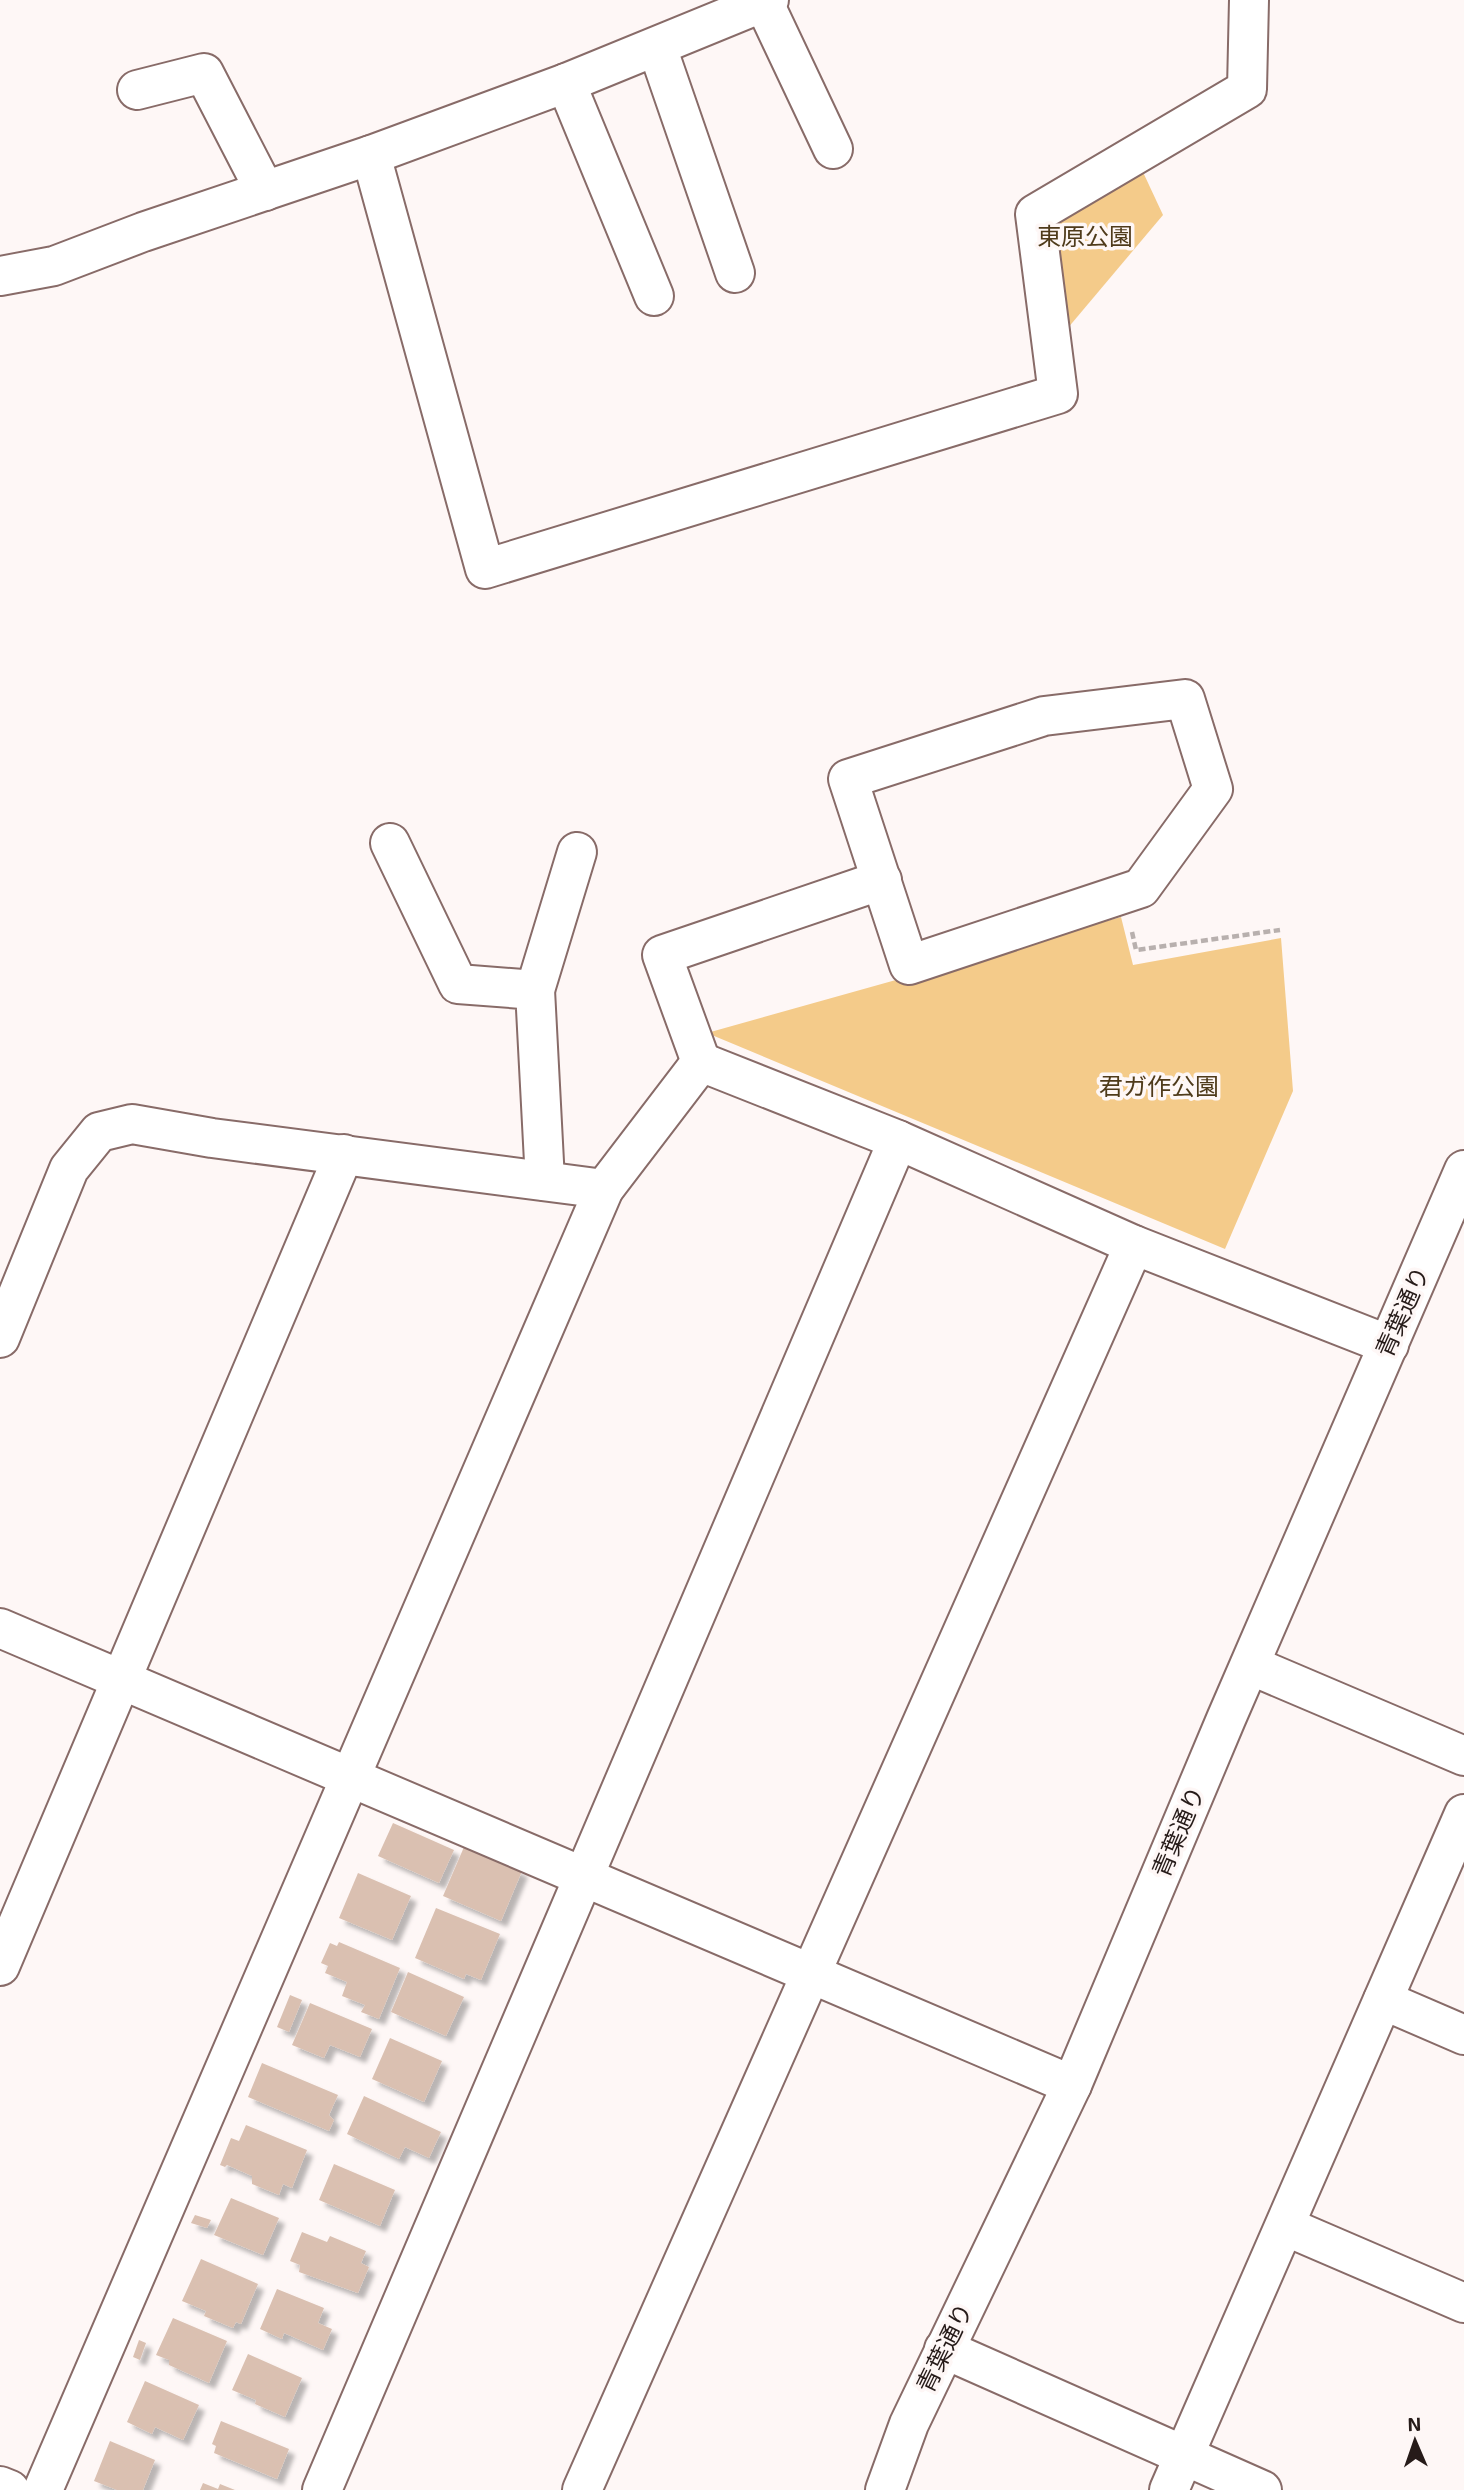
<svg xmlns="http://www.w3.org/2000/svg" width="1464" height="2490" font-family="'Exo 2','Noto Sans JP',sans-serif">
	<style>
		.green { fill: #f4cb8a }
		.building { fill: #dac0b1; filter: url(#shadow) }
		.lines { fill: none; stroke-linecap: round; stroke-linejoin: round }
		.minor-casing { stroke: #886b68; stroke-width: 42 }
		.path { stroke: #b8b0ae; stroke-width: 4.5; stroke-dasharray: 7 3.5; stroke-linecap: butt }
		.minor { stroke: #fff; stroke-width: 38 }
		.labels { text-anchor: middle; stroke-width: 7; stroke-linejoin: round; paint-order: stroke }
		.park-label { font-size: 24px; fill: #4f3b1b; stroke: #fef7f6 }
		.street-label { font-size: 24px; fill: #261b19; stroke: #fef7f6 }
	</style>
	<defs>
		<filter id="shadow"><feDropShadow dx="6" dy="6" stdDeviation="2" flood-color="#0004"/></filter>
	</defs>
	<rect width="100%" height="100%" fill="#fef7f6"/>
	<g class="green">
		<polygon points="1135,155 1163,215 1051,348 1035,214"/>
		<polygon points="1121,917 1133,965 1281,938 1293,1091 1225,1249 707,1033"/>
	</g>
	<g class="building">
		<polygon points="393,1823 454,1850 439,1883 378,1856"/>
		<polygon points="464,1847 522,1871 501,1921 443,1896"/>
		<polygon points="358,1873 411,1896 392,1940 339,1918"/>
		<polygon points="436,1908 500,1934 481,1980 466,1974 464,1979 415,1958"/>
		<polygon points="339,1942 400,1968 379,2019 361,2012 365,2005 342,1996 347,1982 325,1973 328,1966 321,1963 330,1943 337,1946"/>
		<polygon points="408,1972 464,1997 446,2036 391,2012"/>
		<polygon points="290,1995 302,2000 289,2032 277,2027"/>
		<polygon points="310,2003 372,2029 360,2057 330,2045 324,2058 292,2045"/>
		<polygon points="390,2038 442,2061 424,2102 372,2079"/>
		<polygon points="262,2063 338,2095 329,2115 334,2120 329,2131 248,2097"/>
		<polygon points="364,2096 441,2132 429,2158 405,2147 399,2159 347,2134"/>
		<polygon points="246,2125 307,2150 292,2188 283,2184 279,2195 252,2184 252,2176 227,2165 225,2167 220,2165 231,2138 239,2141"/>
		<polygon points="334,2164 395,2190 380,2226 319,2200"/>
		<polygon points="231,2198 279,2218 263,2255 214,2235"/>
		<polygon points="195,2215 211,2220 207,2228 191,2223"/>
		<polygon points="302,2232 327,2242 330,2236 366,2251 361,2263 369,2267 358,2293 299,2272 300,2265 290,2261"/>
		<polygon points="201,2259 258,2284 241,2324 236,2322 233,2328 204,2316 206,2311 182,2301"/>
		<polygon points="277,2289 324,2308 318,2323 332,2329 323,2350 284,2333 282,2339 260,2329"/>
		<polygon points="173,2318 227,2341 209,2383 169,2365 169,2360 156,2355"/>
		<polygon points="139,2340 146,2343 140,2360 133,2357"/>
		<polygon points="248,2354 302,2378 285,2417 255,2404 256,2400 232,2390"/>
		<polygon points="145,2381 199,2405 183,2440 155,2427 152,2434 127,2422"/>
		<polygon points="221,2421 289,2449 277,2479 214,2453 216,2446 212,2444"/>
		<polygon points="110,2441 155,2460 143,2490 117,2490 94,2481"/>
		<polygon points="203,2483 218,2489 220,2484 235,2490 200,2490"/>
	</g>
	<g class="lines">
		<defs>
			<g id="minor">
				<polyline points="764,3 833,149"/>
				<polyline points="657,47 735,273"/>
				<polyline points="566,83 654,296"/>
				<polyline points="137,90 204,73 265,191"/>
				<polyline points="371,155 485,569 1058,394 1035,214 1247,89 1249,0"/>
				<polyline points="0,276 54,266 143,232 371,155 566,83 769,0"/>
				<polygon points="1185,699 1213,789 1141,888 909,965 848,779 1044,716"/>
				<polyline points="390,843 458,984 535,990 545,1181"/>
				<polyline points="535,990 577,852"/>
				<polyline points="701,1062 662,955 882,880"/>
				<polyline points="0,1338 69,1169 99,1132 132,1124 212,1138 604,1189"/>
				<polyline points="0,1628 1072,2085"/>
				<polyline points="1250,1665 1464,1756"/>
				<polyline points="0,1966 344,1154"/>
				<polyline points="1383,2000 1464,2035"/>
				<polyline points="1285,2226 1464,2303"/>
				<polyline points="944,2349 1262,2490"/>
				<polyline points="0,2486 10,2490"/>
				<polyline points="43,2490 604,1189 701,1062 898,1140 1134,1245 1389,1345"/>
				<polyline points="322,2490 898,1140"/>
				<polyline points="582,2490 1134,1245"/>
				<polyline points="885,2490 909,2424 1072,2085 1226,1719 1464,1170"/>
				<polyline points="1169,2490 1464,1814"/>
			</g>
		</defs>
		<use href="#minor" class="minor-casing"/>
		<polyline class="path" points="1132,932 1136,950 1280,930"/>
		<use href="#minor" class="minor"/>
	</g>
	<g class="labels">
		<g class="park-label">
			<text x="1085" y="245">東原公園</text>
			<text x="1159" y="1095">君ガ作公園</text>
		</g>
		<g class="street-label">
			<text transform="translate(1403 1312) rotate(-66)" y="8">青葉通り</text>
			<text transform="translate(1179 1832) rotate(-67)" y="8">青葉通り</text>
			<text transform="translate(945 2348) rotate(-64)" y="8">青葉通り</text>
		</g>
	</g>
	<g transform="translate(1415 2441) rotate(358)" stroke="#fef7f6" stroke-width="5" paint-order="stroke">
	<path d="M0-5L12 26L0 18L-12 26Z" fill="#261b19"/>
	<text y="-10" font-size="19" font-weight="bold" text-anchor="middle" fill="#261b19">N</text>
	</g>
</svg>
